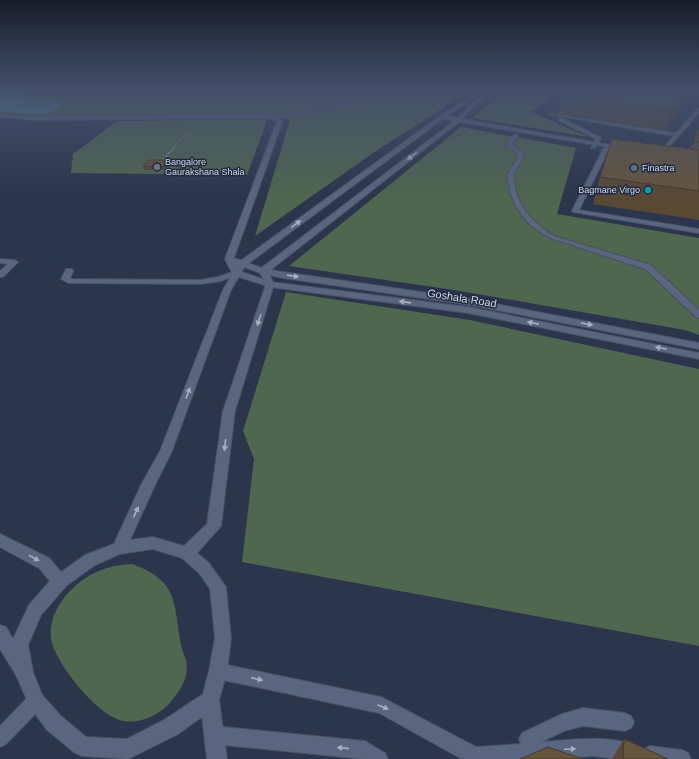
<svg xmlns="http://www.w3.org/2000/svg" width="699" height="759" font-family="Helvetica,sans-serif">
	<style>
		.green { fill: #4f664f }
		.water { fill: #5687a1 }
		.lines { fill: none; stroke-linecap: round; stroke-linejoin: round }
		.service-casing { stroke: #485164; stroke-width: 2 }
		.minor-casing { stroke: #485164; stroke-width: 2 }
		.tertiary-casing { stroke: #485164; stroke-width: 2 }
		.path-far1 { stroke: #838b9d; stroke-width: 1; stroke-dasharray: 2 1; stroke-linecap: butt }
		.path { stroke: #838b9d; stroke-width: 1.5; stroke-dasharray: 2.5 1; stroke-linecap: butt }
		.service { fill: #5a667f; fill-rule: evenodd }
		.minor { fill: #5a667f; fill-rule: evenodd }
		.tertiary { fill: #5a667f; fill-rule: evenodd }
		.wall { fill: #584834 }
		.shaded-wall { fill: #473b2b }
		.building { fill: #66543d; stroke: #473b2b }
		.oneway { fill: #a7b0c2 }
		.worship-dot { fill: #6b7280; stroke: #212b41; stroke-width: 1.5 }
		.service-dot { fill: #5c6f8a; stroke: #212b41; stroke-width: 1.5 }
		.culture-dot { fill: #0f9aa8; stroke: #212b41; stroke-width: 1.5 }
		.labels { text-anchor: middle; stroke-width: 3; stroke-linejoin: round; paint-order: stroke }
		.far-poi-label { font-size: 9px; fill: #d1d8e6; stroke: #212b41; text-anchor: start }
		.street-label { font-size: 11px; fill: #d1d8e6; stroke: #212b41 }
	</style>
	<rect width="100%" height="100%" fill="#2b354c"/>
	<g class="green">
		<polygon points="0,91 448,91 466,93 373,153 255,236 290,120 269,114 97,114 50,116 0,114"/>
		<polygon points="510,91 557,91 531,112 589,137 473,118 484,107"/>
		<polygon points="263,119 267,121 247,175 71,173 73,154 117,121"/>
		<polygon points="461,127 576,148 557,214 699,238 699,335 685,330 454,290 289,266"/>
		<polygon points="286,292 470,320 699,369 699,646 242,562 254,459 243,431"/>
		<path d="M132,564C146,569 158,575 167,587C178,604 177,629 182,649C183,653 185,656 186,660C187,664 187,671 186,675C184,684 179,692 173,699C162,715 136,727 117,719C95,711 58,666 52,643C47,624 57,604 70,591C87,573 108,565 132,564Z"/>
	</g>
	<path class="water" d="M0,91H22L26,101L59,103L61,106C49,118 16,112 0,111Z"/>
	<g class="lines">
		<defs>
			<g id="service">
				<polygon points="366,91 370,91 372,95 361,102 275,119 273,118 359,100 368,95"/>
				<polygon points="697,109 699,109 699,113 660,157 657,155 674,136 548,114 550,113 676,133"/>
				<polygon points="558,118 562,118 601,138 595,148 591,148 596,139 558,120"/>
				<path d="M514,134L518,135L512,145L524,153L522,160L513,175C515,182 515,190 518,197C524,214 541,230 557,237L651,265L699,310V318L696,317L645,269L553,239C535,232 518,215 512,197C509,190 509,182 507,175L516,160L518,154L506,145Z"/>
				<polygon points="606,147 609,149 579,210 699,229 699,233 573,212 572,211 603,149"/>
				<polygon points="0,259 14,260 18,262 3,277 0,277 0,271 8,264 0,263"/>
				<polygon points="66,269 72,269 73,271 70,279 201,280 217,277 236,271 240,273 221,281 201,284 68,283 61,279"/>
				<path d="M218,663L381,697L476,747L521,744L519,739L522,733L562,714L583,708L625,713L631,716L634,722L631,728L625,731L583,726L564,731L541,742C571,740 608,734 636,746L639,752L635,759H616L593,756L552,759H462L379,713L218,679L212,677L210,671L212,665Z"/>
				<polygon points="36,693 42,695 44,701 42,707 6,744 0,747 0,726 30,695"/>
				<polygon points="213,726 365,741 385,753 388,759 363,759 213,744 207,741 204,735 207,729"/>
				<polygon points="650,746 682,750 688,753 691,759 643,759 641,755 644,749"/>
			</g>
			<path id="minor" d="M478,91H483L447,116L457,118C467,107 482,91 498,91L474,106L462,119L628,148L625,150L459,122L268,272L274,284L235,411L221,526L197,553L209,563L226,587L231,638L227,671L219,700L227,759H207L202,717L178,734L128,759L82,756L75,753L47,730L30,707L16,675L0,649V625L6,627L13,639L29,605L50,581L39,568L0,547V534L49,558L61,572L85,555L114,544L141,485L160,451L223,290L239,262L440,116ZM443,119L454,121L260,269L259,271L266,284L223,411L207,524L184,546L153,537L130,540L155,485L172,451L231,290L245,266ZM153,549L182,558L199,573L210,589L215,638L209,671L203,694L164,720L127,739L86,737L61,716L42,695L33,672L28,645L41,615L66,586L95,565L120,554Z"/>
			<polygon id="tertiary" points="0,115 34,116 272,115 283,120 234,258 265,269 283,272 470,299 699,343 699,349 470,305 283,278 260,273 236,264 239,271 271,282 468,307 699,353 699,359 468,313 270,287 233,275 225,259 277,121 269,118 34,120 0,117"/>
		</defs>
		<use href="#service" class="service-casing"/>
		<use href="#minor" class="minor-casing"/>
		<use href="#tertiary" class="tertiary-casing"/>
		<g class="path-far1">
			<polyline points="28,91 30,97 34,99 61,102 65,104"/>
			<polyline points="175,146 190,130"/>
		</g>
		<polyline class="path" points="161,162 176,145"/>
		<use href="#service" class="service"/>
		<use href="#minor" class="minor"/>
		<use href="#tertiary" class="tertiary"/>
	</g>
	<g class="wall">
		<polygon points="565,91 693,91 691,95 685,95 681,110 666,130 558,114 562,94"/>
		<polygon points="699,130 699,142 694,141 696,134"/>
		<polygon points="699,142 699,220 593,204 600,177 689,148"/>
		<polygon points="169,164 163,170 144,170 143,166"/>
		<polygon points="624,739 668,759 612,759"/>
	</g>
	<g class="shaded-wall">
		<polygon points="686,91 681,110 666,130 672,109"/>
		<polygon points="168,160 169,164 163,170 163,167"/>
	</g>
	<g class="building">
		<polygon points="565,91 686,91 672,109 562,94"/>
		<polygon points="699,130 699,135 696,134"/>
		<polygon points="612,139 699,150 699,191 600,177"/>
		<polygon points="695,142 699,142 699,150 689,148"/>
		<polygon points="149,160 168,160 163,167 143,166"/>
		<polygon points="624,739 668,759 623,759"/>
		<polygon points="548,747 583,759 520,759"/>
	</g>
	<defs><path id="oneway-solid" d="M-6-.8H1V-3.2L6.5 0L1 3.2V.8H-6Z"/></defs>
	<g class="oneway">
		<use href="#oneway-solid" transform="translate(412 156) rotate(142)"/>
		<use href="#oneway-solid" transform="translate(296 224) rotate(-36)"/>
		<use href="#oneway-solid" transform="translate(293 276) rotate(8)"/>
		<use href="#oneway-solid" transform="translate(405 302) rotate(-172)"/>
		<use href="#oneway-solid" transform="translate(259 320) rotate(108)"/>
		<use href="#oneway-solid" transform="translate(533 323) rotate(-169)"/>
		<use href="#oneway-solid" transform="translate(587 324) rotate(11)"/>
		<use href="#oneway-solid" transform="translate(661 348) rotate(-168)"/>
		<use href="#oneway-solid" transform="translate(188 393) rotate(-69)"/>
		<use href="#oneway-solid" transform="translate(225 445) rotate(97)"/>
		<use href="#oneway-solid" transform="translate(136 512) rotate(-65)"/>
		<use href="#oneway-solid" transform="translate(34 558) rotate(28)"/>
		<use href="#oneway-solid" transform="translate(257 679) rotate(13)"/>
		<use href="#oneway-solid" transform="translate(383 707) rotate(23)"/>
		<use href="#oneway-solid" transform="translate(343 748) rotate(-174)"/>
		<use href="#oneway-solid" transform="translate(570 749) rotate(-3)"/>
	</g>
	<linearGradient id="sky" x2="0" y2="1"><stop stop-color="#181d2a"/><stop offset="0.46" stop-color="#44516c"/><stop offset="1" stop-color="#44516c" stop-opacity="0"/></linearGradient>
	<rect width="699" height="197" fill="url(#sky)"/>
	<circle class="worship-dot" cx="157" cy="167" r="4"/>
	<circle class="service-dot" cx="634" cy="168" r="4"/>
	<circle class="culture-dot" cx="648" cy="190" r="4"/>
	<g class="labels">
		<g class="far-poi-label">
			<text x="165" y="165">Bangalore<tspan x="165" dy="10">Gaurakshana Shala</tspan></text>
			<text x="642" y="171">Finastra</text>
			<text x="640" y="193" text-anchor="end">Bagmane Virgo</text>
		</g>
		<g class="street-label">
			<text transform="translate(462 298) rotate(9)" y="4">Goshala Road</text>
		</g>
	</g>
</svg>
